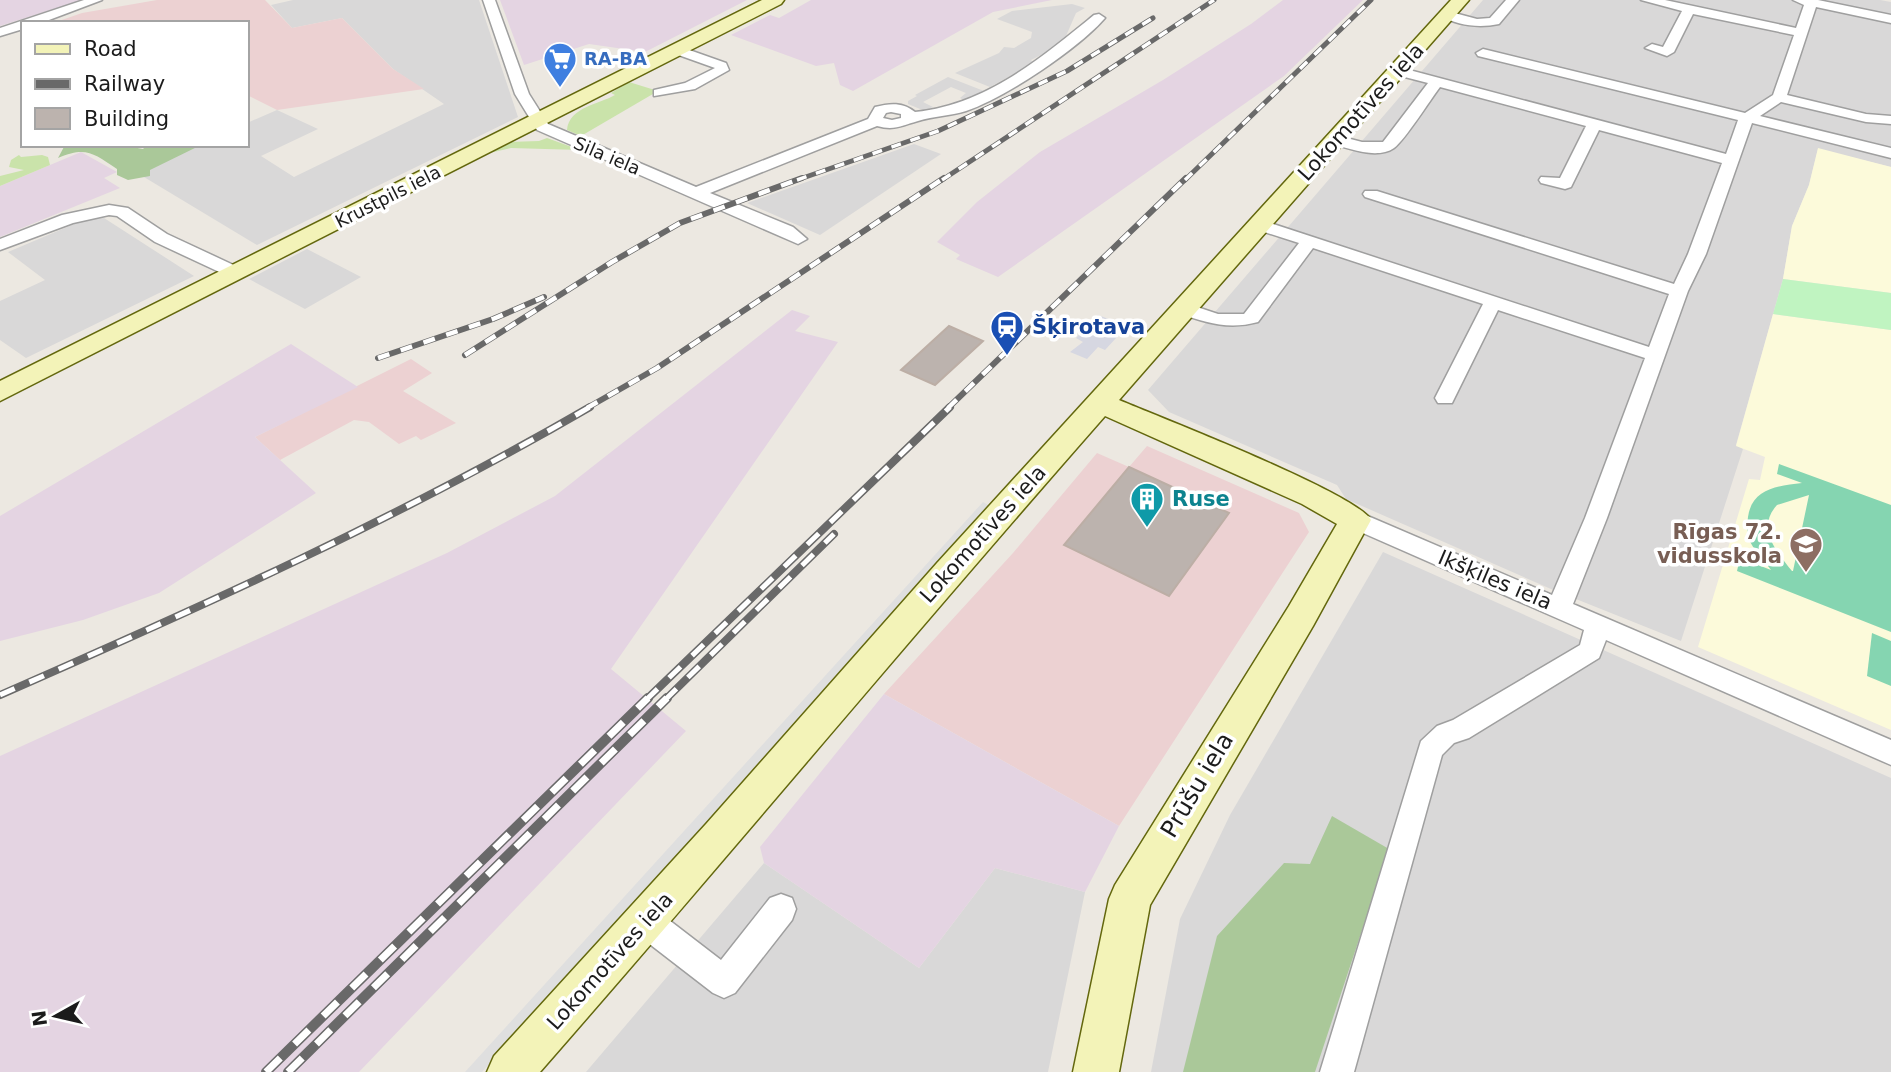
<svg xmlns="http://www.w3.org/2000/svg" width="1891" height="1072" font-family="'DejaVu Sans',sans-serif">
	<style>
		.residential { fill: #d9d8d8 }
		.commercial { fill: #ecd1d2 }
		.industrial { fill: #e4d4e2 }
		.education { fill: #fcfada }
		.grass { fill: #cae3aa }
		.forest { fill: #aac899 }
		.park { fill: #c0f4c1 }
		.pitch { fill: #85d5b1; fill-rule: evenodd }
		.parking { fill: #dfdfdf }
		.plaza { fill: #d6d7e1 }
		.building { fill: #bcb3ae; stroke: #bcaea5; stroke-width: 2 }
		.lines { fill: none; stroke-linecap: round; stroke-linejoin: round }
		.street-casing { stroke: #9f9f9f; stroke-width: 3 }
		.secondary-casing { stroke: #63670d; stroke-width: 3 }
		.street { fill: #fff; fill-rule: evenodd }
		.secondary { fill: #f3f3b8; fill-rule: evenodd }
		.rail-far3-casing { stroke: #696969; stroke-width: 5 }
		.rail-far2-casing { stroke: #696969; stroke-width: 6 }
		.rail-far1-casing { stroke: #696969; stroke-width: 8 }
		.rail-casing { stroke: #696969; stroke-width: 10 }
		.rail-far3 { stroke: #fff; stroke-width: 3.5; stroke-dasharray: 10; stroke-linecap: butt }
		.rail-far2 { stroke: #fff; stroke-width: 4.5; stroke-dasharray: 12; stroke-linecap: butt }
		.rail-far1 { stroke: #fff; stroke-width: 5; stroke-dasharray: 16; stroke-linecap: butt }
		.rail { stroke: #fff; stroke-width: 7; stroke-dasharray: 20; stroke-linecap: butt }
		.labels { text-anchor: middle; stroke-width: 7; stroke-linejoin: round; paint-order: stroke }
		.far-shop-label { font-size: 18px; font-weight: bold; fill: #366cbe; stroke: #fff; text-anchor: start }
		.far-street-label { font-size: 18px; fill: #1b1b1b; stroke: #fff }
		.street-label { font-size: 21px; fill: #1b1b1b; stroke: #fff }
		.transit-label { font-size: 21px; font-weight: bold; fill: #164399; stroke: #fff; text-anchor: start }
		.culture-label { font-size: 21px; font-weight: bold; fill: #0d838f; stroke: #fff; text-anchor: start }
		.education-label { font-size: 21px; font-weight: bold; fill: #785e54; stroke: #fff; text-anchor: end }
		.near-street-label { font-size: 24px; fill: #1b1b1b; stroke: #fff }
	</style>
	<rect width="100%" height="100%" fill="#ece8e1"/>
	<g class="residential">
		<polygon points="293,0 479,0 518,117 257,245 134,171 194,145 247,145 247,123 277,110 318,129 261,156 294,177 444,104 393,69 342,18 292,28 271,5"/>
		<polygon points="1483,0 1880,0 1891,2 1891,167 1818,149 1809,185 1792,226 1783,279 1736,445 1743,449 1681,641 1551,589 1346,499 1337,485 1169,412 1148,390"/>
		<polygon points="1072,4 1085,8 1076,13 1066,36 1047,52 1031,60 1034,63 990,87 955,73 999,53 1004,47 1014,48 1031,38 1032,32 997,19 1012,11"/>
		<polygon points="948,77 984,91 966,101 960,98 966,93 951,87 923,102 933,107 925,111 908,104 908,101 917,96 915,95"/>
		<polygon points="914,144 941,154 820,235 747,203"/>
		<polygon points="104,218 194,276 26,358 0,340 0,301 45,280 8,252 86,219"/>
		<polygon points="307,249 361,277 305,309 249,279"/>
		<polygon points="1383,552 1891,778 1891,1072 1151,1072 1180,919 1230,815"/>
		<polygon points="764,863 919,968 995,868 1085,892 1048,1072 586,1072"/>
	</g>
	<g class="commercial">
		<polygon points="157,0 265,0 292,28 342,18 393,69 424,89 277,110 247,95 247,23 53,23 82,13"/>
		<polygon points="411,359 432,373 403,391 456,423 421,440 416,436 399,444 369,422 354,420 280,460 255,437"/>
		<polygon points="1147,446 1299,513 1309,532 1119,826 884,694 1013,553 1097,453 1129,467"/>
	</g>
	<g class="industrial">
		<polygon points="0,0 82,0 0,26"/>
		<polygon points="500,0 747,0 645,52 589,44 524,65"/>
		<polygon points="811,0 1052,0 993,12 853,91 840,85 834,63 816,66 731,35 770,15 779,18"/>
		<polygon points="1283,0 1363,0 1284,76 998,277 956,259 960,255 937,242 977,202 1040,152 1163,80 1251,24"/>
		<polygon points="81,152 117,172 104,178 120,188 0,237 0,186"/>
		<polygon points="792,310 810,316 795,331 838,342 611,669 686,731 359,1072 0,1072 0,756 447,553 555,496"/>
		<polygon points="291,344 358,387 255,437 316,493 159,593 83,620 0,641 0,516"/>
		<polygon points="884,694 1119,826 1085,892 995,868 919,968 764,863 760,847"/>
	</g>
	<g class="education">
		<polygon points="1818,148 1891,167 1891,293 1783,279 1792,226 1809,185"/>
		<polygon points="1773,314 1891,330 1891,730 1698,647 1749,479 1760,480 1765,457 1736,446"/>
	</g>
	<g class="grass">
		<path d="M629,82L658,91L581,136L567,130C569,107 600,104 615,95L611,93Z"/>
		<polygon points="547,138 580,150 511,148 481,155 507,142 539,141"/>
		<polygon points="19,155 21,157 42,155 48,157 50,165 0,186 0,176 24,170 9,167 11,160"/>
	</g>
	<g class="forest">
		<path d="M65,145H121L143,149L147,145H201L150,170V176L128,180L117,175V169C93,153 86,146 58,158Z"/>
		<polygon points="1332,816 1389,849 1315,1072 1183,1072 1217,936 1284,863 1310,864"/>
	</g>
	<polygon class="park" points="1783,279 1891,293 1891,330 1773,314"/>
	<g class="pitch">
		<path d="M1779,464L1891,505V632L1737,571L1740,558L1771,570C1764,560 1753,550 1749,539C1747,532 1747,524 1748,517C1752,488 1778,486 1802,483L1777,474ZM1809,495L1793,571H1792C1776,551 1756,528 1777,505Z"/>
		<polygon points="1872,633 1891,641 1891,686 1867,676"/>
	</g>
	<polygon class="parking" points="983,502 990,506 482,1072 465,1072"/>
	<polygon class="plaza" points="1098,315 1127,326 1105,350 1098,347 1087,359 1070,352 1083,342 1076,338"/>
	<g class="building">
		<polygon points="949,326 983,341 935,385 901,370"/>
		<polygon points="1129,467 1229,513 1169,596 1064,545"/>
	</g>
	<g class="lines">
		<defs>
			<g id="street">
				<polygon points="84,0 102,0 41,23 23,23 23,29 0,36 0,28"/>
				<path d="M483,0H495L529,94L548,124L696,187L868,119L875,107C890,103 903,102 915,112C986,105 1041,58 1094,15L1099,14L1105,18C1078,49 1005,98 966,111C950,116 934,116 918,121C903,125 895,131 877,126L710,193L793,227L807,239L798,244L537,130L515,94ZM891,112L901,114V118L892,120L883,118L886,113Z"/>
				<path d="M1506,0H1519L1499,24C1480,28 1456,26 1441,15L1447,11L1477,19L1490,18Z"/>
				<path d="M1641,0H1665L1796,28L1804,5L1793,0H1818L1891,15V23L1816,7L1787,95L1866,114L1891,116V124L1866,122L1781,102L1760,116L1891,148V158L1752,123L1706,254L1688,291L1607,518L1573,604L1891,740V765L1606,640L1599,658L1469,738L1454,743L1442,755L1354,1072H1320L1421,741L1437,726L1453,720L1580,645L1584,630L1347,526L1344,520L1347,514L1355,512L1363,514L1552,595L1585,518L1645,358L1498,310L1452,403H1438L1435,398L1483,304L1313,248L1258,322C1229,330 1206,323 1179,313L1176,309L1185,303L1218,314H1244L1299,243L1255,229L1253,225L1261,220L1649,347L1669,294L1365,197L1363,194L1365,191H1377L1674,284L1688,254L1722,163L1599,130L1571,187L1565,189L1541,183L1539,180L1541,177L1560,178L1586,126L1440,87C1430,100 1405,140 1394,148C1377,160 1347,148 1330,143L1327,140L1335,135L1362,142H1383L1428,83L1393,74L1391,71L1398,67L1726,154L1738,120L1478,56L1476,53L1483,49L1745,113L1773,95L1794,35L1693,14L1674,52L1667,56L1645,48L1652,44L1663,47L1682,11Z"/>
				<polygon points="678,46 726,63 729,70 695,89 654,96 654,90 685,83 715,68 673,53 671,50"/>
				<polygon points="109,205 128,208 167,234 242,269 245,273 242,277 230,277 155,242 117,216 109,215 73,223 0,250 0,239 62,215"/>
				<polygon points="781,894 792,898 796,909 792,920 735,993 724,998 713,993 634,932 630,921 634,910 645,906 656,910 721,960 770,898"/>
			</g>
			<g id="secondary">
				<polygon points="762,0 784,0 781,4 0,401 0,381"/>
				<path d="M1451,0H1469L1119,400C1159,417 1356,493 1371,520L1313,626L1150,905L1119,1072H1073L1109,899L1115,885L1289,606L1337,524L1302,504L1105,416C914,633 730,855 540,1072H487L494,1056L706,824L937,563Z"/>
			</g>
		</defs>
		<use href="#street" class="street-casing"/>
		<use href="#secondary" class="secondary-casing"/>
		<use href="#street" class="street"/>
		<use href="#secondary" class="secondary"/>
		<defs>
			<g id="rail-far3">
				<polyline points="797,180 938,131 1067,71 1153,18"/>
				<polyline points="942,180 1214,0"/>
				<polyline points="1185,180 1371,0"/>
			</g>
			<g id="rail-far2">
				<polyline points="465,355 612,262 680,223 802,178"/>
				<polyline points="378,358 493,319 544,297"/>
				<polyline points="587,408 657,368 944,178"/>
				<polyline points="948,408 1186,178"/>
			</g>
			<g id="rail-far1">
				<path d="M0,695C201,607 401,517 590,407"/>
				<polyline points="646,700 950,407"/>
				<polyline points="665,700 834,534"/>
			</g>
			<g id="rail">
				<polyline points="266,1072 648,698"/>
				<polyline points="288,1072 667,698"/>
			</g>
		</defs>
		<use href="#rail-far3" class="rail-far3-casing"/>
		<use href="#rail-far2" class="rail-far2-casing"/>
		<use href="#rail-far1" class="rail-far1-casing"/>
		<use href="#rail" class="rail-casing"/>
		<use href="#rail-far3" class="rail-far3"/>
		<use href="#rail-far2" class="rail-far2"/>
		<use href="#rail-far1" class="rail-far1"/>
		<use href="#rail" class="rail"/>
	</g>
	<defs>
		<symbol id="supermarket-pin" viewBox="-11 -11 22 30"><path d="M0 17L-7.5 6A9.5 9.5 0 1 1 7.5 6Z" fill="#3f7fe0" stroke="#fff"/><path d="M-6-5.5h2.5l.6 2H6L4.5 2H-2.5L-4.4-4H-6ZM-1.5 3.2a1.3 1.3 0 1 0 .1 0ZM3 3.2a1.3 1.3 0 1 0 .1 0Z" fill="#fff"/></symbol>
		<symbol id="station-pin" viewBox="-11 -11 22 30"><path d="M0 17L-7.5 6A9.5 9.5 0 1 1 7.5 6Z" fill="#1a4fb4" stroke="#fff"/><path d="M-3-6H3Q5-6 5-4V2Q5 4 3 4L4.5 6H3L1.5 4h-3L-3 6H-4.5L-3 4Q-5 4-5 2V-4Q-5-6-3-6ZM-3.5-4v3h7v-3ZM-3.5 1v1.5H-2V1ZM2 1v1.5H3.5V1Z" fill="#fff"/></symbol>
		<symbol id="building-pin" viewBox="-11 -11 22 30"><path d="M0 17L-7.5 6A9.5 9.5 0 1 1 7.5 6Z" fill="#0f9aa8" stroke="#fff"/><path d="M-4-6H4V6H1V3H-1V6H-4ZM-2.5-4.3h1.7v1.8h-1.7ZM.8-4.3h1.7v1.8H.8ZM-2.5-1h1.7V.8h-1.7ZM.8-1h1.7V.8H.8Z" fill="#fff"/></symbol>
		<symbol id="school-pin" viewBox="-11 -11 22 30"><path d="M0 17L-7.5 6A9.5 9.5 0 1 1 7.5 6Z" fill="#8d6e63" stroke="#fff"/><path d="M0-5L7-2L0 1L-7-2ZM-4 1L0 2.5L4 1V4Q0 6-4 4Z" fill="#fff"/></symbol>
	</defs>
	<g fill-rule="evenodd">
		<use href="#supermarket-pin" x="541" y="40" width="38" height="52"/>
		<use href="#station-pin" x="988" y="308" width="38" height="52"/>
		<use href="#building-pin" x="1128" y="480" width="38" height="52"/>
		<use href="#school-pin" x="1787" y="525" width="38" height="52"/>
	</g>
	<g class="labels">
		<g class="far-shop-label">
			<text x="584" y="65">RA-BA</text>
		</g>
		<g class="far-street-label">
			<text transform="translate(607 156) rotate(23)" y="6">Sila iela</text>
			<text transform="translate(388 197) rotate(-27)" y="6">Krustpils iela</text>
		</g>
		<g class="street-label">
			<text transform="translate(1361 112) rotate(-48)" y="7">Lokomotīves iela</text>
			<text transform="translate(983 534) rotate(-48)" y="7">Lokomotīves iela</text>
			<text transform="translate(1495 580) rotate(23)" y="7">Ikšķiles iela</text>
			<text transform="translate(610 961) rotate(-48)" y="7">Lokomotīves iela</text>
		</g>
		<g class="transit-label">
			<text x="1032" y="334">Šķirotava</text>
		</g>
		<g class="culture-label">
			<text x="1172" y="506">Ruse</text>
		</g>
		<g class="education-label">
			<text x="1782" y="539">Rīgas 72.<tspan x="1782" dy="24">vidusskola</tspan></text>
		</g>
		<g class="near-street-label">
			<text transform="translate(1197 785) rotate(-59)" y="8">Prūšu iela</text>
		</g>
	</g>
	<rect x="21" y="21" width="228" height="126" fill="#ffffff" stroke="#a4a4a4" stroke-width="2"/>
	<rect x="35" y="44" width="35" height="10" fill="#f3f3b8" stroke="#a4a4a4" stroke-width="2"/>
	<text x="84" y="56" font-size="21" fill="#1b1b1b">Road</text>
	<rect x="35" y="79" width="35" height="10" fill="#696969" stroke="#a4a4a4" stroke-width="2"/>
	<text x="84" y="91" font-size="21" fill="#1b1b1b">Railway</text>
	<rect x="35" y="108" width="35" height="21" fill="#bcb3ae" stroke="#a4a4a4" stroke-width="2"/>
	<text x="84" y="126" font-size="21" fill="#1b1b1b">Building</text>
	<g transform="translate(56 1016) rotate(262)" stroke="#ffffff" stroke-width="5" paint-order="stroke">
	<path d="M0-5L12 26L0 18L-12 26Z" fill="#1b1b1b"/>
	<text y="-10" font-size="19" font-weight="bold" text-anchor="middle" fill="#1b1b1b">N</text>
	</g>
</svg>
